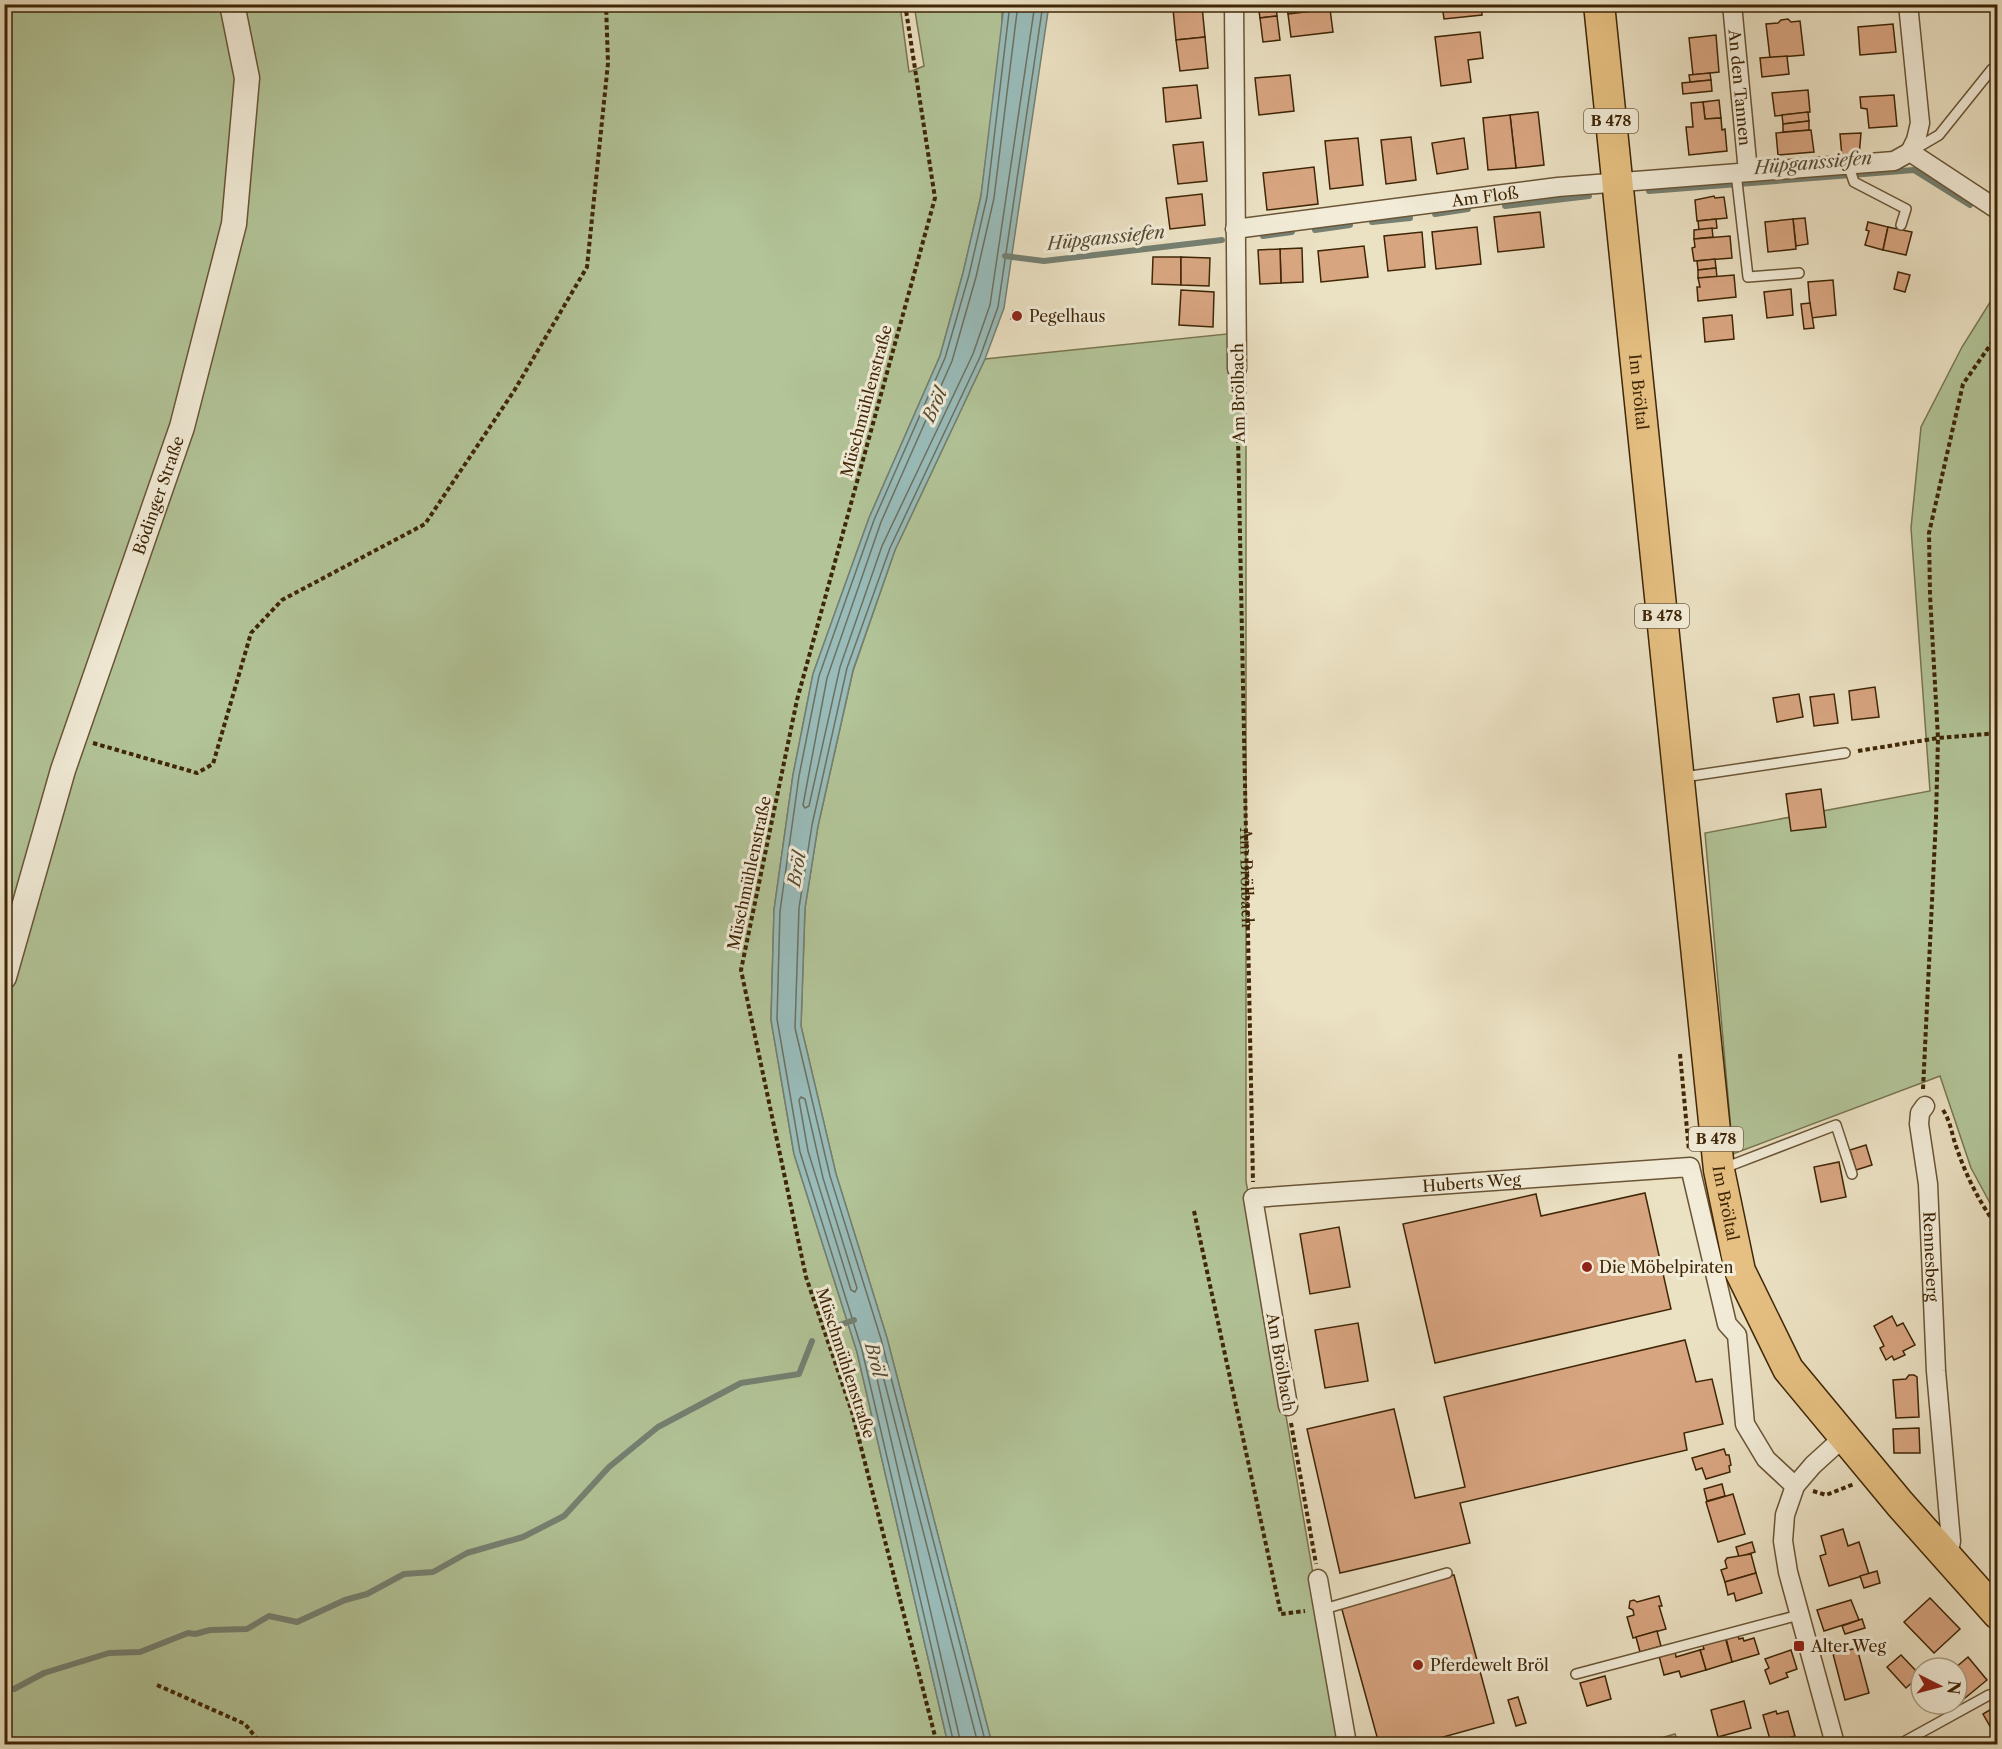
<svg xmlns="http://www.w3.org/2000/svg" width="2002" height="1749" font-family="'Libre Caslon Text',serif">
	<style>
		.green { fill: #b2c498; stroke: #78754f; stroke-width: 1.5 }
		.water { fill: #99bcba; stroke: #758072; stroke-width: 1.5 }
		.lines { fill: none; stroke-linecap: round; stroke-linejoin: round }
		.shore { stroke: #6c7160; stroke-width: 1.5 }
		.stream { stroke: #758072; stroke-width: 6 }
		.building { fill: #d8a581; stroke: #3f2606; stroke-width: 1.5 }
		.service-casing { stroke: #6a5535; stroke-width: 12 }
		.minor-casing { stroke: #6a5535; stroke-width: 21 }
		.tertiary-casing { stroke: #6a5535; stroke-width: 27 }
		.primary-casing { stroke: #3f2606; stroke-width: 33 }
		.path { stroke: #3f2606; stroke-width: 4; stroke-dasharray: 4.5 3; stroke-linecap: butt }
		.service { stroke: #f2ecd8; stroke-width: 9 }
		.minor { stroke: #f2ecd8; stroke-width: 18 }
		.tertiary { stroke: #f2ecd8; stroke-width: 24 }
		.primary { stroke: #e6c082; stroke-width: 30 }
		.poi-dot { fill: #8f2418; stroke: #f2ecd8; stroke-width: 2 }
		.labels { text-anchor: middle; stroke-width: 6; stroke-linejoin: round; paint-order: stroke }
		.shield { fill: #f2ecd8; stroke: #756145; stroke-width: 1.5 }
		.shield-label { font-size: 15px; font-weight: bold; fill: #3f2606 }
		.street-label { font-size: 16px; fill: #3f2606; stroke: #f2ecd8 }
		.poi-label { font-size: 16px; fill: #3f2606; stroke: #f2ecd8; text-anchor: start }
		.water-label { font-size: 18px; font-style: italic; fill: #564c33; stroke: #f2ecd8 }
	</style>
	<rect width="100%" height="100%" fill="#ebe1c3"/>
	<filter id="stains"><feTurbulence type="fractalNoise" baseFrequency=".00333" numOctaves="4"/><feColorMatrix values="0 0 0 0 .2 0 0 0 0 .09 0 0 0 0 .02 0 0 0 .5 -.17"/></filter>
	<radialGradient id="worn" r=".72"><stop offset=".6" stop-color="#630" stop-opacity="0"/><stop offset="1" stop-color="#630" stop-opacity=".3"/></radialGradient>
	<g class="green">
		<polygon points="5,5 900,5 909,72 924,66 914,5 1002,5 1002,33 981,196 963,273 940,356 869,518 813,674 793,775 774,910 771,1020 794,1154 857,1352 948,1744 5,1744"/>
		<polygon points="1997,291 1997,1216 1971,1168 1940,1076 1733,1154 1705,833 1930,791 1911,528 1921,427 1962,347"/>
		<polygon points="1246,332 1246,1181 1342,1744 992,1744 887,1338 836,1174 801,1026 805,908 818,826 853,671 895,550 985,359"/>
		<polygon points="1675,1734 1679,1744 1640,1744"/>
	</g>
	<polygon class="water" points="1004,5 1049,5 1004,308 985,359 895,550 853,670 818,826 805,908 801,1026 836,1174 887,1338 992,1744 948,1744 857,1352 794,1154 771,1020 774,910 793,775 813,674 869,518 940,356 963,273 981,196"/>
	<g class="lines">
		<g class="shore">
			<polyline points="1018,4 994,198 976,277 952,361 881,522 827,678 803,805 805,808 809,806 840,667 882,546 973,354 990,305 1035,4"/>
			<polygon points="801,1097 805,1099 823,1178 857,1288 855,1292 851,1290 808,1151 799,1100"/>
			<polyline points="954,1744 862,1350 800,1152 777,1019 780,911 799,776 819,676 874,520 945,358 969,275 987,197 1010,4"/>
			<polyline points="961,1744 875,1370 877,1366 881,1368 978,1744"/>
			<polyline points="986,1744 881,1339 830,1176 795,1028 799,908 812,825 847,668 890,548 980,357 998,307 1043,4"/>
		</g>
		<g class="stream">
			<polyline points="1649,191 1914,170 1970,205"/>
			<polyline points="1991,194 1998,189"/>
			<polyline points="1505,206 1589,196"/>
			<polyline points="1435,214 1468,209"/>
			<polyline points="1372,222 1410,218"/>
			<polyline points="1315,230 1350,225"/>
			<polyline points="1263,236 1292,232"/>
			<polyline points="1005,256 1044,261 1222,240"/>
			<polyline points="831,1328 854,1320"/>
			<polyline points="4,1689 14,1689 44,1673 109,1653 140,1652 188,1633 195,1634 210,1630 247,1629 269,1616 297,1622 345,1600 367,1594 404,1574 433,1572 467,1553 523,1537 564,1516 609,1467 658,1427 741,1383 799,1374 812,1341"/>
		</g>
	</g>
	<g class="building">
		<polygon points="1258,4 1276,4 1277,16 1260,18"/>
		<polygon points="1287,4 1330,4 1330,9 1288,14"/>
		<polygon points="1442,4 1481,4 1482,15 1444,19"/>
		<polygon points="1677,4 1695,4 1695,10 1678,11"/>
		<polygon points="1202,6 1205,37 1176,40 1173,9"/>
		<polygon points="1330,9 1333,32 1291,37 1288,14"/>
		<polygon points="1277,16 1280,40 1263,42 1260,18"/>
		<polygon points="1788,19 1791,22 1800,21 1804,55 1770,58 1766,24 1778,23 1781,20"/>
		<polygon points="1991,20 1998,20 1998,35 1995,34 1995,22"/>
		<polygon points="1893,24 1896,52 1860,55 1858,27"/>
		<polygon points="1480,32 1483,58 1468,60 1471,82 1441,86 1435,37"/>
		<polygon points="1716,35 1719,72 1693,75 1689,38"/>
		<polygon points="1205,37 1208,68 1180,71 1176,40"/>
		<polygon points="1787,56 1789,74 1762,77 1760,58"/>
		<polygon points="1710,73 1711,80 1690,82 1689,75"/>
		<polygon points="1290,75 1294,111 1259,115 1255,78"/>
		<polygon points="1711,80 1712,91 1683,94 1682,83"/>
		<polygon points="1197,85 1201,118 1166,122 1163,88"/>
		<polygon points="1808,90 1810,112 1775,116 1772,93"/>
		<polygon points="1894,95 1897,126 1869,128 1867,109 1861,108 1860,97"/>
		<polygon points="1719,100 1721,118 1705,119 1703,102"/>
		<polygon points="1703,102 1705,119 1721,118 1722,130 1725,129 1727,151 1689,155 1686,127 1693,127 1691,103"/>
		<polygon points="1538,112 1544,165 1516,168 1510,115"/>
		<polygon points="1808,112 1809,121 1783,124 1782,115"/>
		<polygon points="1510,115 1516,168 1488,170 1483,118"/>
		<polygon points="1809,121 1809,130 1783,132 1783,124"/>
		<polygon points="1811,130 1814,152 1778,155 1776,133"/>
		<polygon points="1861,133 1859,156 1842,157 1840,134"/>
		<polygon points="1411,137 1416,180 1386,184 1381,140"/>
		<polygon points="1358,138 1363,185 1330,189 1325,141"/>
		<polygon points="1464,138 1468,169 1437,174 1432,143"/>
		<polygon points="1203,142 1207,181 1178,184 1173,145"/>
		<polygon points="1314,167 1318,204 1267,210 1263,173"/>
		<polygon points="1202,194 1205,225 1170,229 1166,198"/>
		<polygon points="1714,196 1715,198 1724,197 1727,218 1697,221 1695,200"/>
		<polygon points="1540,212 1544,247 1498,252 1494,217"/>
		<polygon points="1805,218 1808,244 1796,246 1793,219"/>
		<polygon points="1716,219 1717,228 1699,230 1698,221"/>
		<polygon points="1793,219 1796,249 1768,252 1765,222"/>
		<polygon points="1868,222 1888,227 1883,250 1865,245 1869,231 1866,230"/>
		<polygon points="1477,227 1481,264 1436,269 1432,232"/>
		<polygon points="1888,227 1912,232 1906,255 1883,250"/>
		<polygon points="1712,228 1713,237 1694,239 1694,230"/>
		<polygon points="1422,232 1425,267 1388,271 1384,236"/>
		<polygon points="1730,236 1732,258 1694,261 1692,248 1695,247 1694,239"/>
		<polygon points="1364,246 1368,277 1321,282 1318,251"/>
		<polygon points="1302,248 1303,282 1281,283 1280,249"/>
		<polygon points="1280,249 1281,283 1260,284 1258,250"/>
		<polygon points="1153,257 1181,257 1181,285 1152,284"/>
		<polygon points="1181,257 1210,258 1209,286 1181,285"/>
		<polygon points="1715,259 1716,268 1698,270 1697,261"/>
		<polygon points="1716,268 1717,277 1698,278 1698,270"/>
		<polygon points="1898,272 1910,275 1905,292 1894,289"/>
		<polygon points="1734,275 1736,297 1698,301 1697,287 1700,287 1698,278"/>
		<polygon points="1833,280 1836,315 1811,318 1808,282"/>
		<polygon points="1791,289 1793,315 1767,318 1764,292"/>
		<polygon points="1181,290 1214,292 1213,327 1179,325"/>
		<polygon points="1810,303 1814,328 1804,329 1801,304"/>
		<polygon points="1013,311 1022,313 1020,321 1011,319"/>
		<polygon points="1732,315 1734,339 1705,342 1703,318"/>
		<polygon points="1875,687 1879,717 1852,720 1849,691"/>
		<polygon points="1799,694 1803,717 1777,722 1773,698"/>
		<polygon points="1834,694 1838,723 1814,726 1810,697"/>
		<polygon points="1821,789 1826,827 1791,831 1786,794"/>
		<polygon points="1866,1145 1872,1165 1856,1170 1850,1150"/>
		<polygon points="1839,1162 1846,1197 1821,1202 1814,1167"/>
		<polygon points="1645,1193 1671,1309 1435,1363 1403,1224 1536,1194 1541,1216"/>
		<polygon points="1339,1227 1350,1287 1310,1294 1300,1234"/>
		<polygon points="1892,1316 1897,1326 1903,1323 1915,1345 1903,1351 1905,1355 1894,1360 1892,1356 1886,1360 1880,1348 1884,1346 1874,1326"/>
		<polygon points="1358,1323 1368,1381 1325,1388 1315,1330"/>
		<polygon points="1685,1340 1696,1382 1712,1379 1723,1424 1684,1433 1687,1450 1460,1503 1470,1543 1340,1573 1307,1429 1394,1409 1415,1498 1465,1487 1444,1397"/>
		<polygon points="1909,1375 1914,1375 1917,1377 1919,1417 1896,1418 1893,1380 1906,1379"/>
		<polygon points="1919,1428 1920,1453 1894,1453 1893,1429"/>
		<polygon points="1724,1449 1726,1455 1729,1455 1731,1465 1729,1466 1730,1472 1706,1479 1702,1468 1696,1470 1692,1458"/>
		<polygon points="1722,1484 1725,1496 1707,1501 1704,1489"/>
		<polygon points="1733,1494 1745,1534 1718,1542 1706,1502"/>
		<polygon points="1843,1529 1848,1546 1859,1542 1869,1574 1829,1586 1820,1556 1826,1554 1821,1536"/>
		<polygon points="1752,1542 1755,1552 1739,1557 1736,1547"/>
		<polygon points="1751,1554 1756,1573 1725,1582 1721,1570 1727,1568 1725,1561 1727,1558"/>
		<polygon points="1877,1571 1880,1583 1864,1588 1860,1576"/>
		<polygon points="1756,1573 1762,1593 1736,1601 1734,1593 1728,1595 1725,1582"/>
		<polygon points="1454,1575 1494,1723 1418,1744 1379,1744 1341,1606"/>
		<polygon points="1659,1596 1662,1606 1659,1606 1666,1629 1633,1638 1627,1617 1634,1615 1633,1610 1629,1608 1630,1601 1634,1600 1637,1602"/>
		<polygon points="1930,1598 1960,1629 1934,1653 1904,1622"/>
		<polygon points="1851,1600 1859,1620 1824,1631 1817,1610"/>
		<polygon points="1862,1619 1865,1628 1845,1634 1842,1626"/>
		<polygon points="1657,1631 1661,1646 1640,1652 1636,1637"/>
		<polygon points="1738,1635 1739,1639 1743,1638 1744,1641 1754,1638 1759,1654 1732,1662 1726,1638"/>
		<polygon points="1725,1637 1732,1662 1706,1670 1700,1650 1704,1649 1702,1643"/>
		<polygon points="1857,1648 1869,1693 1845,1700 1833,1654"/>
		<polygon points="1700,1650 1706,1670 1681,1677 1679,1671 1664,1675 1659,1656 1675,1651 1676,1657"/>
		<polygon points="1791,1650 1797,1669 1786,1673 1788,1677 1770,1684 1765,1670 1769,1668 1765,1659"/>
		<polygon points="1901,1655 1920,1675 1906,1688 1887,1667"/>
		<polygon points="1968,1657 1987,1680 1959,1703 1957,1700 1957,1668 1955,1668"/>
		<polygon points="1605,1676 1611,1699 1587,1706 1580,1683"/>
		<polygon points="1518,1697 1526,1723 1516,1726 1508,1700"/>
		<polygon points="1744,1701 1751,1728 1718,1737 1711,1710"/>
		<polygon points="1998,1705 1998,1734 1995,1735 1983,1714"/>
		<polygon points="1776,1711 1777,1714 1788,1711 1795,1736 1771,1743 1763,1715"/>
	</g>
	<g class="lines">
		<defs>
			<g id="service">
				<polyline points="1915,149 1939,135 1992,69"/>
				<polyline points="1848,164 1854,182 1906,209 1901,225"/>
				<polyline points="1736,173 1748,277 1799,273"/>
				<polyline points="1684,777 1845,753"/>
				<polyline points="1724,1168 1836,1125 1852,1174"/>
				<polyline points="1324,1609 1447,1573"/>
				<polyline points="1576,1674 1799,1615"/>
				<polyline points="1900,1744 1989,1695"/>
			</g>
			<g id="minor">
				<polyline points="1234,4 1237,369"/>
				<path id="s2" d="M1732,4L1748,172"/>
				<polyline points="1908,4 1920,123 1916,140 1910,152"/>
				<path id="s3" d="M1235,229L1558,187L1894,161L1910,152L1998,210"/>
				<path id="s4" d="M1925,1106L1920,1113L1919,1124L1928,1184L1936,1371L1951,1541L1948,1558"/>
				<path id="s5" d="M1288,1406L1253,1198L1690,1167L1727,1324L1737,1335L1745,1424L1766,1459L1795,1486"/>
				<polyline points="1318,1579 1347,1744"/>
				<polyline points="1835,1744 1788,1572 1783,1541 1785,1515 1795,1486 1813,1465 1845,1436"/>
			</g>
			<g id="tertiary">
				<path id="s6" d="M4,977L63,770L182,427L234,224L247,78L232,4"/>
			</g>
			<g id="primary">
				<path id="s7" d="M1599,4L1719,1170L1740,1271L1788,1369L1900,1504L1998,1614"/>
			</g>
		</defs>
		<use href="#service" class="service-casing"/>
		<use href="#minor" class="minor-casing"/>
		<use href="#tertiary" class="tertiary-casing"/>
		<use href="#primary" class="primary-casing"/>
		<g class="path">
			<polyline points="905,4 935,198 797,700 741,970 806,1277 852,1412 937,1744"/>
			<path id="s1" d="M1237,386L1253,1182"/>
			<polyline points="93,743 197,773 213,764 251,633 282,600 425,524 514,391 587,267 608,63 606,4"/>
			<polyline points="1858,751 1938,738 1998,733"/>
			<polyline points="1680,1054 1689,1151"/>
			<polyline points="1923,1089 1936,818 1938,738 1930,595 1929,533 1963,384 1998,334"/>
			<path d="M1943,1110C1951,1122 1952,1136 1957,1149C1967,1178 1980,1203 1998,1228"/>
			<polyline points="1194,1211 1281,1614 1305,1611"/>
			<polyline points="1291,1423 1316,1564"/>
			<polyline points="1813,1491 1826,1495 1854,1484"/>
			<polyline points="157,1685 245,1724 261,1744"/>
		</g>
		<use href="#service" class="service"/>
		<use href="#minor" class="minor"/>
		<use href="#tertiary" class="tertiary"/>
		<use href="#primary" class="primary"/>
	</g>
	<g class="poi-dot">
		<circle cx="1017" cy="316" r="6"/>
		<circle cx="1587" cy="1267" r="6"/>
		<rect x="1793" y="1640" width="12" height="12" rx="3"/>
		<circle cx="1418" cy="1665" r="6"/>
	</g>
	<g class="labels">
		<g class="shield">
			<rect x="1584" y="109" width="54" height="24" rx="4.5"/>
			<rect x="1635" y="604" width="54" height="24" rx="4.5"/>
			<rect x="1689" y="1127" width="54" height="24" rx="4.5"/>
		</g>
		<g class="shield-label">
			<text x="1611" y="126">B 478</text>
			<text x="1662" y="621">B 478</text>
			<text x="1716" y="1144">B 478</text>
		</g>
		<g class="street-label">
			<text dy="6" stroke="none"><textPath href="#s2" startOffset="84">An den Tannen</textPath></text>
			<text dy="6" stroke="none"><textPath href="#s3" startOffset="252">Am Floß</textPath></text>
			<text dy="6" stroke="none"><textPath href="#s7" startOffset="390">Im Bröltal</textPath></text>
			<text transform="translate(1238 393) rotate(-91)" y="6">Am Brölbach</text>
			<text transform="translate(866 401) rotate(-75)" y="6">Müschmühlenstraße</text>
			<text dy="6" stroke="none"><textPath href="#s6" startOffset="506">Bödinger Straße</textPath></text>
			<text transform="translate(749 873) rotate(-78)" y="6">Müschmühlenstraße</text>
			<text dy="6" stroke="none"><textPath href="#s1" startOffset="492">Am Brölbach</textPath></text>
			<text dy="6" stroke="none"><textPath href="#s5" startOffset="430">Huberts Weg</textPath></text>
			<text dy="6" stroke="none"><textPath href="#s7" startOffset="1206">Im Bröltal</textPath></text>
			<text dy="6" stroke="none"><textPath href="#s4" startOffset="153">Rennesberg</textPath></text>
			<text transform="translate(1281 1362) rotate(80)" y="6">Am Brölbach</text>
			<text transform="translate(846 1363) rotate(72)" y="6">Müschmühlenstraße</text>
		</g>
		<g class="poi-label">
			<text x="1029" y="322">Pegelhaus</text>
			<text x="1599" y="1273">Die Möbelpiraten</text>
			<text x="1811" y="1652">Alter Weg</text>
			<text x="1430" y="1671">Pferdewelt Bröl</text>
		</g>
		<g class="water-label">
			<text transform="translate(1813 163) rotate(-5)" y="6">Hüpganssiefen</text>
			<text transform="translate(1106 238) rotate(-6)" y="6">Hüpganssiefen</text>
			<text transform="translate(935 405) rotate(-66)" y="6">Bröl</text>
			<text transform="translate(797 869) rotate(-80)" y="6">Bröl</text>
			<text transform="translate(875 1360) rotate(75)" y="6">Bröl</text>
		</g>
	</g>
	<rect width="2002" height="1749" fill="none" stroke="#ebe1c3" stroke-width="24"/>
	<rect x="6" y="6" width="1990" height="1737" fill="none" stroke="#3f2606" stroke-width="3"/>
	<rect x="12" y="12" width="1978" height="1725" fill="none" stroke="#3f2606" stroke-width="1.5"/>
	<g transform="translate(1939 1686) rotate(96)"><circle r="28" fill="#f2ecd8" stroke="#aa9d84" stroke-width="1.5"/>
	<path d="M0-4.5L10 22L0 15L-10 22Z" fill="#8f2418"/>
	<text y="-9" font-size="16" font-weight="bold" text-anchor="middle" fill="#3f2606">N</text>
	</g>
	<rect width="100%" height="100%" filter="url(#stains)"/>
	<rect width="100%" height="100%" fill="url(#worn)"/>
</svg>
